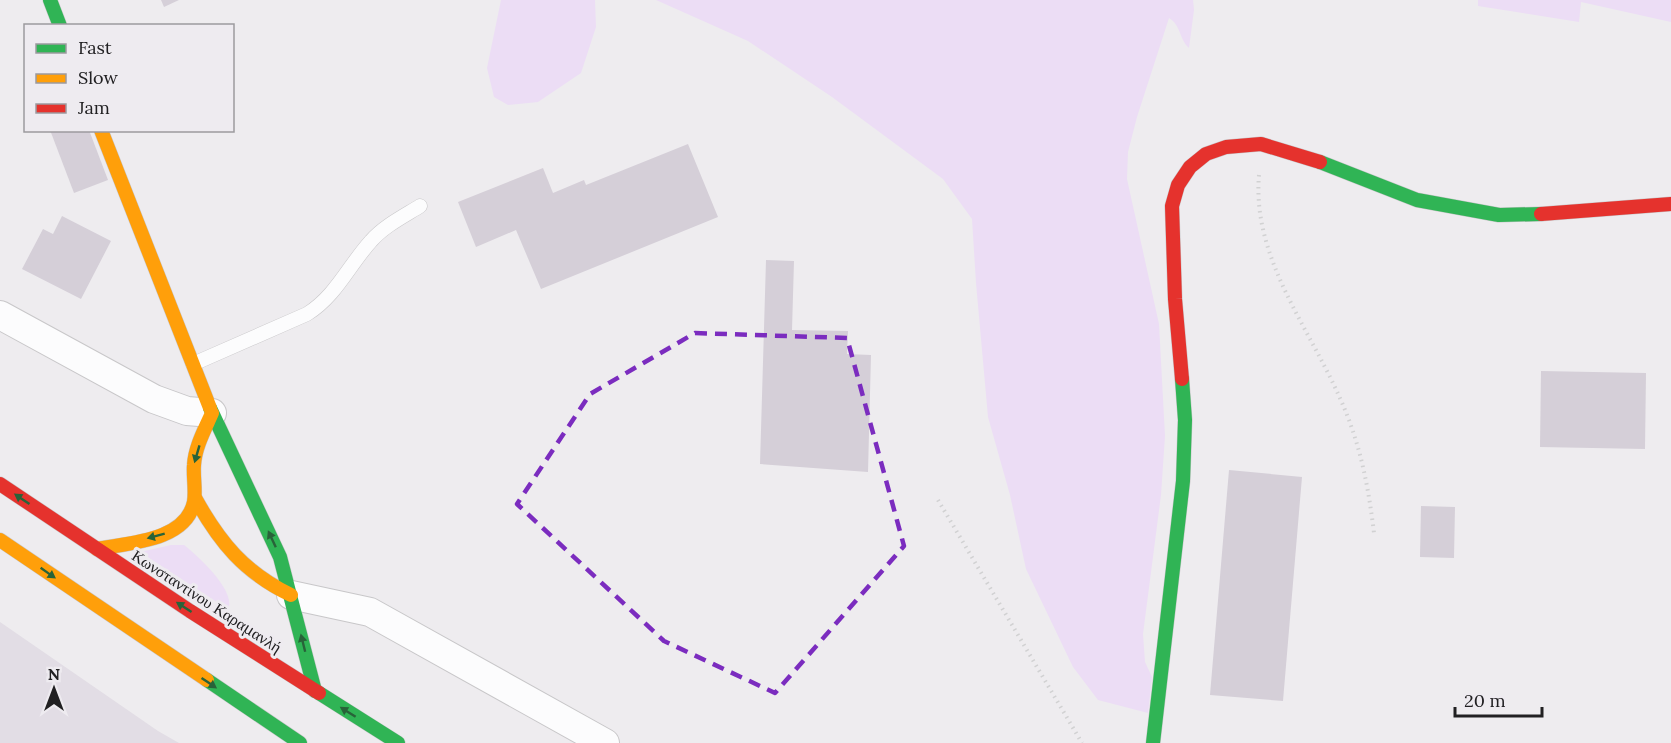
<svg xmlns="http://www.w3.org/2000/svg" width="1671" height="743" font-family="Lora,serif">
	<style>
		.built { fill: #e2dde5 }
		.green { fill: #ecddf5 }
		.building { fill: #d5cfd8 }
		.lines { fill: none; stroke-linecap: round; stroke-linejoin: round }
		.lane-casing { stroke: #c8c7c9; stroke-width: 15 }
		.street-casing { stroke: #c8c7c9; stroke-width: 30 }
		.fast-casing { stroke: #c8c7c9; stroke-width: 15 }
		.slow-casing { stroke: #c8c7c9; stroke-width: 15 }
		.jam-casing { stroke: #c8c7c9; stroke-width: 15 }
		.path { stroke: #d1d1d2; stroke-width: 4; stroke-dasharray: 1.5 4.5; stroke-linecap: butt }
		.lane { stroke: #fcfcfd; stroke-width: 14 }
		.street { stroke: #fcfcfd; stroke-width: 28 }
		.fast { stroke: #30b455; stroke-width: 14 }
		.slow { stroke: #ff9f0a; stroke-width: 14 }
		.jam { stroke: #e5322d; stroke-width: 14 }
		.oneway { fill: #286339 }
		.marked { fill: none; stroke: #7b2cbf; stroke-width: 4.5; stroke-dasharray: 12 8; stroke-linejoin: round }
		.labels { text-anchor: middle; stroke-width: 6; stroke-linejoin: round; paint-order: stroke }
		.street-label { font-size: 16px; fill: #212022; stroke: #eeebf0 }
	</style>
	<rect width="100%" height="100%" fill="#eeecef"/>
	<polygon class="built" points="0,622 158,731 179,743 0,743"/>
	<g class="green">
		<polygon points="501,0 595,0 596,27 581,73 538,102 508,105 494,97 487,68"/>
		<path d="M656,0H1193L1194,10L1189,48C1179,39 1181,25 1169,18L1137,117L1128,152L1127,179L1159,324L1165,436L1161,495L1143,634L1145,662L1152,677L1148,713L1098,700L1073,667L1026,569L1010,495L988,417L976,283L972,219L943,179L832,97L748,41Z"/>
		<polygon points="1478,0 1671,0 1671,22 1581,2 1579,22 1478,6"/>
		<path d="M171,545H184C198,556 233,588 229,607L220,604L140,552Z"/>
	</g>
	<g class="building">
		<polygon points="161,0 179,0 164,7"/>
		<polygon points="50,130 89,130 108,180 74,193"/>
		<polygon points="688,144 718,217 541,289 516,230 476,247 458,202 543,168 553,193 584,180 586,185"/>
		<polygon points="62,216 111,241 81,299 22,269 43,229 53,234"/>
		<polygon points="766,260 794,261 792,330 848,331 847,354 871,355 868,472 760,464"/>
		<polygon points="1541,371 1646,373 1645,449 1540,447"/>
		<polygon points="1229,470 1302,477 1283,701 1210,695"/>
		<polygon points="1421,506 1455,507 1454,558 1420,557"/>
	</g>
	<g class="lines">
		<defs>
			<path id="lane" d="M193,364L307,314C336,296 349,265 371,241C384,226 404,216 420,206"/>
			<g id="street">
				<polyline points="0,315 154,399 187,411 212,413"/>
				<polyline points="291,595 370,612 605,743"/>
			</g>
			<g id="fast">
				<polyline points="50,0 60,26"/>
				<polyline points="1320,162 1417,200 1499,215 1541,214"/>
				<polyline points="210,408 280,557 315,691"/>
				<polyline points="207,680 300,743"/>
				<polyline points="319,693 398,743"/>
				<polyline points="1153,743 1183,481 1185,420 1182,379"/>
			</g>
			<g id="slow">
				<polyline points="101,130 210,408"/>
				<path d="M195,498C220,543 244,572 291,595"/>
				<polyline points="0,540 207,680"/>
				<path d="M97,549C129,543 186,541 194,502C196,490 193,477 194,465C195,447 205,429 212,413"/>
			</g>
			<g id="jam">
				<polyline points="1541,214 1671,204"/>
				<polyline points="1182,379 1175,299 1172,206 1178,185 1190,167 1206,154 1226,147 1261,144 1320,162"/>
				<polyline points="0,484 190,611 319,693"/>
			</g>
		</defs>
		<use href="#lane" class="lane-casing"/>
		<use href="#street" class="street-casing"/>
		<use href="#fast" class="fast-casing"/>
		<use href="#slow" class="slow-casing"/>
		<use href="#jam" class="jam-casing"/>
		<g class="path">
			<path d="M1259,175C1252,257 1308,326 1339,396C1360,442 1368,484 1374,533"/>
			<polyline points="938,500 1082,743"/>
		</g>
		<use href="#lane" class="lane"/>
		<use href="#street" class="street"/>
		<use href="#fast" class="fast"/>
		<use href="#slow" class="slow"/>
		<use href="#jam" class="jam"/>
	</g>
	<defs><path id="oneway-solid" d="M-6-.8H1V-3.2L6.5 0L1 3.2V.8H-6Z" transform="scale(1.5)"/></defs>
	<g class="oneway">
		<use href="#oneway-solid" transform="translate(197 454) rotate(106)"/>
		<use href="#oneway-solid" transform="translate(22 499) rotate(-146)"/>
		<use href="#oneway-solid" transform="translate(156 536) rotate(165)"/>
		<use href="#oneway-solid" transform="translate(272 539) rotate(-115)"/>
		<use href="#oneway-solid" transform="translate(48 573) rotate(35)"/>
		<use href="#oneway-solid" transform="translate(184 607) rotate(-147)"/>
		<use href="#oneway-solid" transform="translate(303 643) rotate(-104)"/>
		<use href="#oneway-solid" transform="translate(209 683) rotate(34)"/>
		<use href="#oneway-solid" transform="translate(348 712) rotate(-148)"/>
	</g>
	<path class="marked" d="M695,333L847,338L904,546L775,693L664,641L517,504L590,394Z"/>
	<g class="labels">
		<g class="street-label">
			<text transform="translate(207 601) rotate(33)" y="6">Κωνσταντίνου Καραμανλή</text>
		</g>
	</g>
	<rect x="24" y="24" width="210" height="108" fill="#eeebf0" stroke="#9c9a9e" stroke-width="1.5"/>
	<rect x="36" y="44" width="30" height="9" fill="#30b455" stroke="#9c9a9e" stroke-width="1.5"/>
	<text x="78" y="54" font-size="18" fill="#212022">Fast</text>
	<rect x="36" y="74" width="30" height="9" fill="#ff9f0a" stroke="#9c9a9e" stroke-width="1.5"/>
	<text x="78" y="84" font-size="18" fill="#212022">Slow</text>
	<rect x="36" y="104" width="30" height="9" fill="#e5322d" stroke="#9c9a9e" stroke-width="1.5"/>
	<text x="78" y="114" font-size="18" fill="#212022">Jam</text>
	<g transform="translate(54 689)" stroke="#eeebf0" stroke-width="4.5" paint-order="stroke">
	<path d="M0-4.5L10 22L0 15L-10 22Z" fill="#212022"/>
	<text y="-9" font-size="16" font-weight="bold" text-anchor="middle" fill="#212022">N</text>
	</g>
	<path d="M1455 707v9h87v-9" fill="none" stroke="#212022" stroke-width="3"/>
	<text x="1464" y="707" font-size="18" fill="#212022" stroke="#eeebf0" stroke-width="4.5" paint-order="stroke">20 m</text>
</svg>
